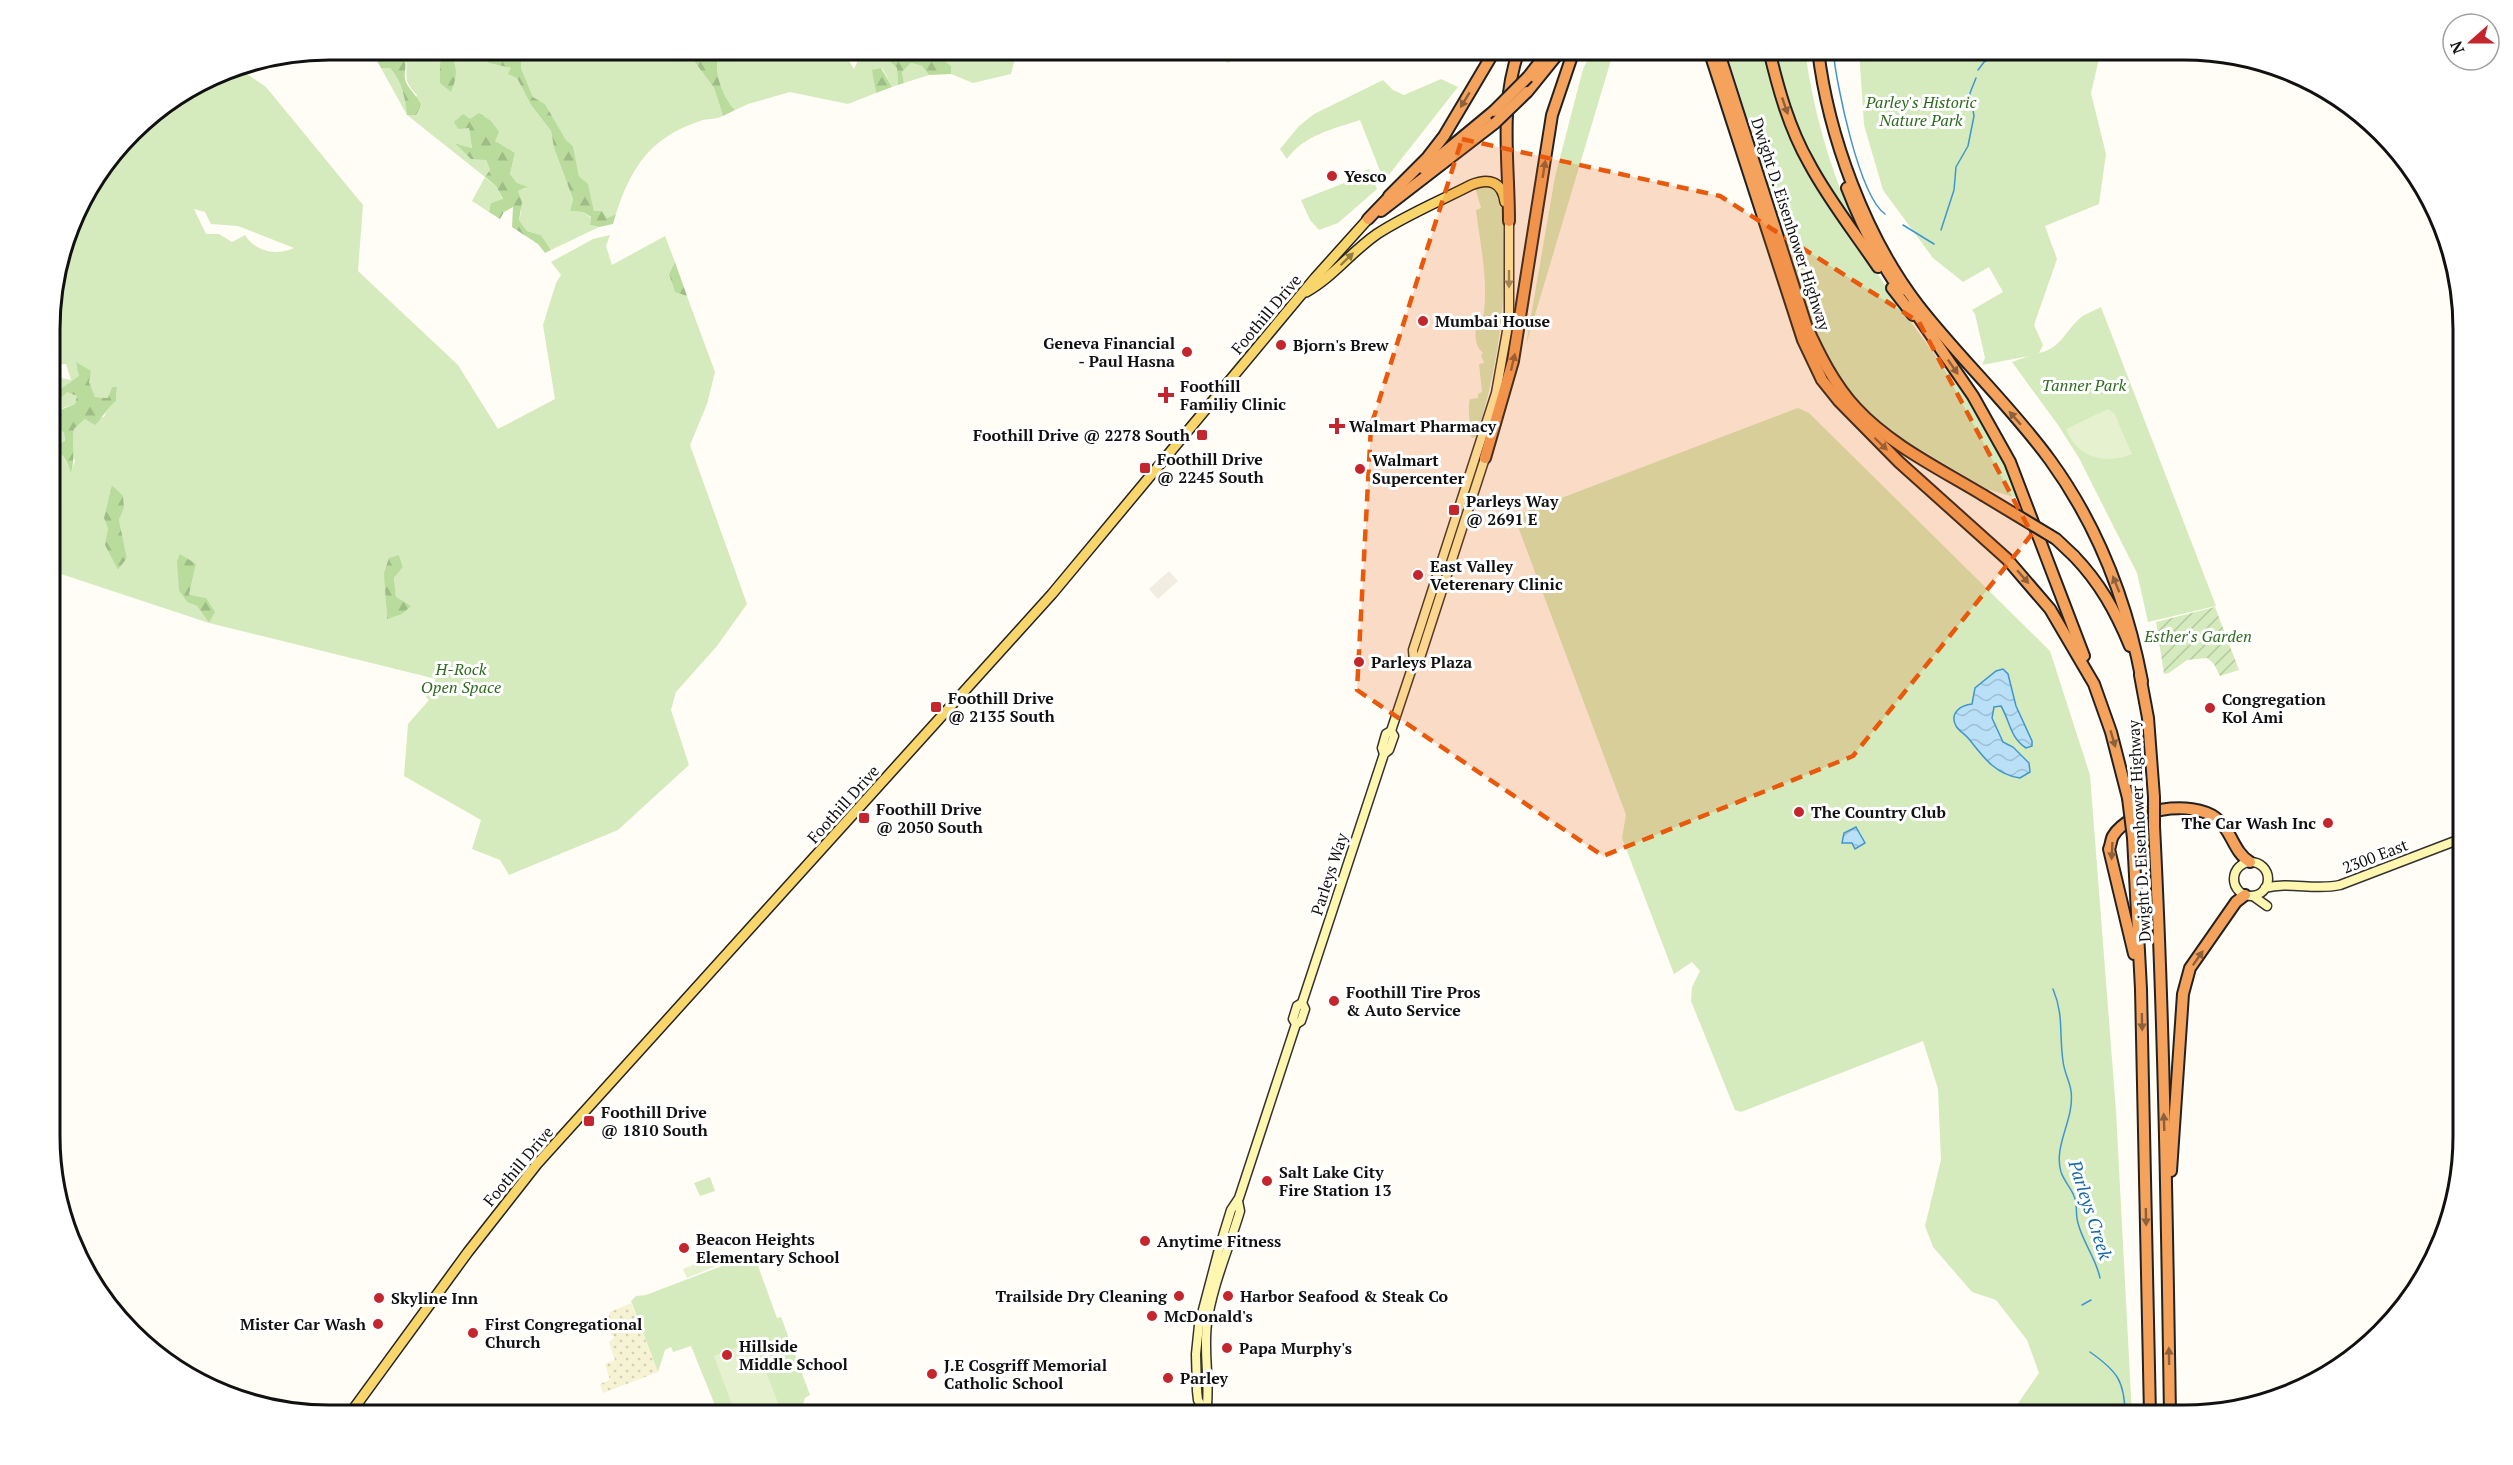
<svg xmlns="http://www.w3.org/2000/svg" width="2513" height="1465" font-family="'PT Serif',serif">
	<style>
		.farmland { fill: url(#farmland-dots) }
		.grass { fill: #d5ebbd; fill-rule: evenodd }
		.forest { fill: url(#forest-firs) }
		.garden { fill: url(#garden-furrows) }
		.pitch { fill: #e6f2cf }
		.plaza { fill: #f1ede2 }
		.water { fill: url(#water-waves); stroke: #3f96cf; stroke-width: 1.5 }
		.lines { fill: none; stroke-linecap: round; stroke-linejoin: round }
		.stream { stroke: #3f96cf; stroke-width: 1.5 }
		.secondary-casing { stroke: #333; stroke-width: 11 }
		.primary-casing { stroke: #222; stroke-width: 12 }
		.highway-casing { stroke: #222; stroke-width: 14 }
		.secondary { stroke: #fff6b0; stroke-width: 8 }
		.primary { stroke: #f9d66b; stroke-width: 9 }
		.highway { stroke: #f5a25d; stroke-width: 10 }
		.highway-bridge-casing { stroke: #222; stroke-width: 14; stroke-linecap: butt }
		.highway-bridge { stroke: #f5a25d; stroke-width: 10 }
		.oneway { fill: #8e613b }
		.oneway2 { fill: #917d42 }
		.oneway3 { fill: #948f68 }
		.marked { fill: #e8590c; fill-opacity: 0.2; stroke: #e8590c; stroke-width: 4.5; stroke-dasharray: 12 8; stroke-linejoin: round }
		.poi-dot { fill: #c4262e; stroke: #fff; stroke-width: 2 }
		.labels { text-anchor: middle; stroke-width: 6; stroke-linejoin: round; paint-order: stroke }
		.park-label { font-size: 16px; font-style: italic; fill: #2f6b1f; stroke: #fff }
		.poi-label { font-size: 16px; font-weight: bold; fill: #111; stroke: #fff; text-anchor: start }
		.street-label { font-size: 16px; fill: #111; stroke: #fff }
		.water-label { font-size: 18px; font-style: italic; fill: #1768a6; stroke: #fff }
		.rim { fill: none; stroke: #111; stroke-width: 3 }
	</style>
	<defs>
		<pattern id="farmland-dots" width="8" height="8" patternUnits="userSpaceOnUse" patternTransform="scale(1.5)"><rect width="8" height="8" fill="#f6f3d4"/><path d="M2 2h.1M6 6h.1" fill="none" stroke="#d2cfb5" stroke-width="1.8" stroke-linecap="round"/></pattern>
		<pattern id="forest-firs" width="22" height="20" patternUnits="userSpaceOnUse" patternTransform="scale(1.5)"><rect width="22" height="20" fill="#b9dc9c"/><path d="M5 1l3.5 6h-7zM16 11l3.5 6h-7z" fill="#9ebc85"/></pattern>
		<pattern id="garden-furrows" width="10" height="10" patternUnits="userSpaceOnUse" patternTransform="scale(1.5)"><rect width="10" height="10" fill="#d5ebbd"/><path d="M-1 1l2-2M0 10L10 0M9 11l2-2" fill="none" stroke="#b6c8a1"/></pattern>
		<pattern id="water-waves" width="16" height="10" patternUnits="userSpaceOnUse" patternTransform="scale(1.5)"><rect width="16" height="10" fill="#b9e0f7"/><path d="M0 5q4-4 8 0t8 0" fill="none" stroke="#9ebfd3"/></pattern>
	</defs>
	<rect width="100%" height="100%" fill="#fffdf5"/>
	<polygon class="farmland" points="631,1303 658,1372 603,1393 600,1384 610,1380 605,1364 615,1360 609,1343 614,1337 604,1328 610,1312"/>
	<g class="grass">
		<path d="M401,50H445L451,91C458,75 459,63 445,50H501L494,56L481,55L489,63L512,68L531,105L551,131L554,148L573,199L570,211L583,212L591,218L590,225L599,227L551,250L541,235L527,231L519,220L521,212L518,191L527,188L517,183L510,174L515,153L469,128L472,148L457,145L486,160L490,170L485,178L496,186L503,200L491,203L489,212L472,201L485,177L407,115L381,68H390C402,82 405,97 407,114L417,95C397,76 414,68 401,50Z"/>
		<path d="M507,50H701L694,61L714,88L723,116C715,120 708,118 700,121C651,137 631,167 616,214L607,218L594,211L588,185L579,176L573,146L566,140L545,104L533,97L521,68V60H513L507,54Z"/>
		<path d="M721,50H812L816,59L828,56L827,50C843,50 846,55 854,69L859,58L869,50H1017L1011,74L973,83L951,74V66L943,59H926L889,52L897,68L898,85L892,87L882,68L873,71L876,93L848,104L790,92L748,104L735,110C722,96 711,68 721,50Z"/>
		<polygon points="1208,50 1240,50 1248,58 1237,57 1228,63"/>
		<polygon points="1593,50 1614,50 1526,345 1555,177 1583,69"/>
		<polygon points="1726,50 1766,50 1815,178 1896,302 1965,396 2004,465 2020,499 1987,489 1892,433 1867,414 1824,355 1809,320"/>
		<path d="M1773,50H1805C1813,111 1830,168 1855,226L1852,227L1813,162L1794,124Z"/>
		<path d="M1859,50H2101L2091,93L2106,154L2099,204L2045,226L2057,259L2034,325L2043,345L2039,353C2061,348 2064,333 2079,319C2084,314 2094,311 2101,307L2216,606L2148,622L2137,573L2079,458L2058,425L2012,362L2029,356L1982,365L1985,358L1975,314L1972,310L2003,292L1989,267L1963,282L1933,258L1883,190L1864,125Z"/>
		<polygon points="911,63 922,66 929,75 904,83 902,72"/>
		<path d="M238,68L266,87L363,205L358,271L458,365L498,429L555,399L543,325L556,283L561,275L551,262L593,239L610,235L606,246L612,265L665,236L675,262L669,274L675,291L687,296L715,372L707,404L690,445L747,604L717,646L676,692L671,710L689,765L618,830L509,875L500,860L472,849L481,820L404,776L408,724L429,700L426,697L436,679L209,623L52,571V452C65,452 66,462 71,472L75,461L71,451L74,429L85,419L104,417L108,407L116,401L117,387H112L109,398L95,397L76,363L80,376L52,395V376L71,380L66,364L52,365V293L78,205L144,119L222,71ZM194,209L205,212L211,224L238,226L294,248C275,256 256,252 245,235L232,242L219,234H206ZM113,485L124,508L119,520L127,558L118,570L106,545ZM399,555L403,567L394,578L396,598L387,619L386,605ZM196,564L189,595L214,612L209,623L197,606L187,602L179,591V577Z"/>
		<path d="M1441,79L1458,87L1384,181L1360,120C1333,129 1304,135 1287,159L1280,149L1299,126L1314,114L1383,80L1393,90L1404,95Z"/>
		<polygon points="1369,169 1377,189 1338,223 1319,230 1310,220 1301,200 1362,176 1361,172"/>
		<path d="M1487,186L1496,190L1501,199C1510,280 1501,360 1476,437L1472,438L1470,435C1471,424 1467,408 1470,399L1478,398V394L1482,392L1479,364L1484,363L1481,355L1483,353C1475,346 1475,337 1476,327H1481C1491,290 1480,245 1476,210L1481,208L1475,187Z"/>
		<polygon points="67,391 77,396 75,404 63,408 54,423 64,433 65,442 52,447 52,407"/>
		<polygon points="1798,408 1809,413 2050,651 2090,775 2116,1111 2132,1415 2010,1415 2039,1373 2027,1340 1996,1300 1972,1292 1933,1247 1925,1226 1941,1160 1938,1089 1923,1041 1741,1112 1735,1110 1691,1001 1692,987 1700,971 1692,962 1674,974 1622,838 1626,815 1514,516"/>
		<polygon points="710,1177 715,1191 700,1196 694,1183"/>
		<polygon points="751,1255 754,1255 777,1318 781,1317 810,1395 805,1398 802,1407 803,1415 719,1415 691,1346 673,1352 671,1347 665,1350 658,1372 631,1301 636,1296 646,1295"/>
	</g>
	<g class="forest">
		<path d="M371,50H401C409,61 404,68 405,79C406,87 418,96 421,105L416,115H407C405,97 402,82 390,68H381Z"/>
		<path d="M445,50C459,63 458,75 451,92L440,83V64Z"/>
		<polygon points="502,50 507,50 507,54 513,60 521,59 521,68 533,97 545,104 566,140 573,146 579,176 588,184 594,211 602,211 607,218 616,214 613,224 599,227 590,225 591,217 583,212 570,211 573,199 554,148 551,131 531,105 517,78 508,74 511,68 489,63 480,54 494,56"/>
		<path d="M701,50H721C711,68 722,96 735,110L723,116L714,88L694,61Z"/>
		<polygon points="889,52 926,59 943,59 951,66 951,74 929,75 922,66 911,63 902,72 904,83 898,85 897,68 883,55"/>
		<polygon points="881,68 892,87 876,93 872,70"/>
		<polygon points="479,113 491,121 499,132 495,141 515,153 510,174 517,183 528,187 518,191 522,202 519,220 527,231 541,235 551,250 545,253 538,244 512,227 513,207 504,212 500,219 489,212 491,203 503,199 496,186 485,177 490,170 486,160 471,159 456,144 472,148 469,128 458,129 454,122 463,114 470,119"/>
		<polygon points="675,262 687,296 675,292 669,274"/>
		<path d="M76,362L91,371L89,382L95,397L108,398L112,387H117L116,401C107,408 103,417 95,425L85,419L74,429C71,445 76,458 71,473C67,462 65,452 52,452V447L65,441L64,433L54,423L53,413L75,404L77,396L67,392L52,407V395L79,376Z"/>
		<polygon points="112,485 123,496 124,508 119,520 127,558 118,570 105,545 108,528 104,518"/>
		<polygon points="180,554 196,564 189,595 206,598 215,612 209,623 197,606 187,602 179,591 177,561"/>
		<polygon points="399,555 403,567 394,578 396,597 411,606 402,614 387,619 384,573 389,558"/>
	</g>
	<polygon class="garden" points="2215,607 2239,670 2220,676 2214,664 2207,658 2187,660 2169,673 2164,674 2156,622"/>
	<g class="pitch">
		<path d="M2108,409L2114,413L2132,454C2104,465 2078,458 2066,429Z"/>
		<polygon points="710,1258 714,1267 687,1278 683,1269"/>
		<polygon points="754,1341 780,1408 761,1415 736,1415 714,1356"/>
	</g>
	<polygon class="plaza" points="1169,571 1178,581 1158,599 1149,589"/>
	<g class="water">
		<path d="M2003,669L2008,674L2016,706L2032,741V746L2026,748C2010,738 2010,721 2001,706L1994,707L1992,718L2003,742L2013,747L2029,763L2030,772L2020,778C1996,775 1983,757 1969,739C1965,734 1959,731 1956,726C1949,713 1961,705 1972,704L1975,688L1996,671Z"/>
		<polygon points="1856,827 1865,843 1855,849 1852,843 1842,843 1844,833"/>
	</g>
	<g class="lines">
		<g class="stream">
			<path d="M1833,50C1836,83 1859,196 1885,214"/>
			<polyline points="1978,70 1984,62 2005,50"/>
			<polyline points="1903,225 1934,244"/>
			<polyline points="1941,230 1954,190 1956,167 1968,146 1974,116 1970,93 1976,78"/>
			<path d="M2053,989C2064,1015 2059,1034 2063,1061C2064,1072 2070,1082 2071,1091C2075,1119 2053,1145 2061,1172C2064,1181 2071,1188 2074,1196C2078,1205 2075,1214 2078,1223C2083,1243 2096,1258 2100,1278"/>
			<polyline points="2082,1305 2091,1300"/>
			<path d="M2090,1352C2117,1371 2125,1381 2125,1415"/>
		</g>
		<defs>
			<g id="secondary">
				<polyline points="1414,662 1413,650 1496,393 1509,320 1509,221"/>
				<polyline points="1384,754 1382,748 1386,734 1391,731 1414,662 1421,655 1485,458"/>
				<circle cx="2251" cy="879" r="17"/>
				<path d="M2265,888C2289,881 2315,891 2340,885L2463,838"/>
				<polyline points="2253,896 2267,906"/>
				<polyline points="1296,1024 1301,1021 1305,1009 1302,1003"/>
				<path d="M1206,1413C1211,1385 1203,1354 1207,1324C1212,1286 1229,1248 1240,1211L1238,1201"/>
				<polyline points="1206,1415 1198,1400 1197,1391 1196,1354 1199,1325 1219,1249 1231,1210 1239,1198 1296,1024 1293,1019 1297,1006 1302,1003 1384,754 1389,750 1394,736 1391,731"/>
			</g>
			<g id="primary">
				<path d="M1306,292C1333,277 1351,252 1377,234C1406,215 1440,201 1471,185C1489,178 1502,181 1505,202"/>
				<polyline points="349,1415 468,1252 537,1164 1052,594 1315,278 1368,219"/>
			</g>
			<g id="highway">
				<polyline points="1709,50 1803,340 1822,380 1838,400 1899,462 2007,559 2050,609 2094,684 2111,732 2128,798"/>
				<path d="M1718,50L1806,325C1819,354 1834,384 1856,408C1890,445 1940,469 1983,495"/>
				<path d="M1769,50C1778,88 1789,128 1809,163C1828,199 1855,233 1878,267"/>
				<path d="M1818,50C1828,135 1865,236 1918,305C1959,358 2010,405 2050,460C2098,526 2127,602 2142,681"/>
				<polyline points="1528,77 1549,50"/>
				<polyline points="1527,92 1561,50"/>
				<polyline points="1424,169 1494,111"/>
				<path d="M1847,188C1861,224 1878,258 1900,291"/>
				<polyline points="1389,196 1427,158 1444,136 1495,50"/>
				<polyline points="1381,211 1495,123"/>
				<polyline points="1368,219 1393,193"/>
				<path d="M1509,221C1509,161 1499,106 1519,50"/>
				<polyline points="1892,288 1913,315"/>
				<polyline points="1911,306 1973,396 2010,462 2084,656"/>
				<polyline points="1485,458 1513,361 1552,115 1574,50"/>
				<path d="M2074,556C2100,583 2116,612 2130,646"/>
				<polyline points="2140,675 2148,718 2154,797"/>
				<path d="M2154,826C2164,1022 2167,1219 2170,1415"/>
				<polyline points="2133,838 2141,989 2150,1415"/>
				<path d="M2134,954L2109,849C2111,845 2111,839 2113,836C2130,808 2192,800 2216,818C2232,830 2233,852 2250,862"/>
				<polyline points="2171,1171 2183,994 2190,968 2236,902 2245,895"/>
			</g>
		</defs>
		<use href="#secondary" class="secondary-casing"/>
		<use href="#primary" class="primary-casing"/>
		<use href="#highway" class="highway-casing"/>
		<use href="#secondary" class="secondary"/>
		<use href="#primary" class="primary"/>
		<use href="#highway" class="highway"/>
		<defs>
			<g id="highway-bridge">
				<polyline points="1494,111 1528,77"/>
				<polyline points="1495,123 1527,92"/>
				<polyline points="1983,495 2056,539 2074,556"/>
				<polyline points="2154,797 2154,826"/>
				<polyline points="2128,798 2133,838"/>
			</g>
		</defs>
		<use href="#highway-bridge" class="highway-bridge-casing"/>
		<use href="#highway-bridge" class="highway-bridge"/>
	</g>
	<defs><path id="oneway-solid" d="M-6-.8H1V-3.2L6.5 0L1 3.2V.8H-6Z" transform="scale(1.5)"/></defs>
	<g class="oneway">
		<use href="#oneway-solid" transform="translate(1465 100) rotate(121)"/>
		<use href="#oneway-solid" transform="translate(1785 106) rotate(71)"/>
		<use href="#oneway-solid" transform="translate(1544 169) rotate(-81)"/>
		<use href="#oneway-solid" transform="translate(1513 362) rotate(-77)"/>
		<use href="#oneway-solid" transform="translate(1953 367) rotate(55)"/>
		<use href="#oneway-solid" transform="translate(2015 418) rotate(-131)"/>
		<use href="#oneway-solid" transform="translate(1881 444) rotate(44)"/>
		<use href="#oneway-solid" transform="translate(2023 577) rotate(49)"/>
		<use href="#oneway-solid" transform="translate(2116 584) rotate(-112)"/>
		<use href="#oneway-solid" transform="translate(2113 739) rotate(74)"/>
		<use href="#oneway-solid" transform="translate(2112 851) rotate(93)"/>
		<use href="#oneway-solid" transform="translate(2198 958) rotate(-55)"/>
		<use href="#oneway-solid" transform="translate(2142 1022) rotate(89)"/>
		<use href="#oneway-solid" transform="translate(2164 1122) rotate(-92)"/>
		<use href="#oneway-solid" transform="translate(2146 1217) rotate(89)"/>
		<use href="#oneway-solid" transform="translate(2169 1356) rotate(-91)"/>
	</g>
	<use class="oneway2" href="#oneway-solid" transform="translate(1347 259) rotate(-44)"/>
	<use class="oneway3" href="#oneway-solid" transform="translate(1509 279) rotate(90)"/>
	<path class="marked" d="M1462,139L1720,196L1919,322L2032,534L1853,756L1603,856L1357,690L1371,426Z"/>
	<g class="poi-dot">
		<circle cx="1332" cy="176" r="6"/>
		<circle cx="1423" cy="321" r="6"/>
		<circle cx="1281" cy="345" r="6"/>
		<circle cx="1187" cy="352" r="6"/>
		<path d="M1163 386h6v6h6v6h-6v6h-6v-6h-6v-6h6z"/>
		<path d="M1334 417h6v6h6v6h-6v6h-6v-6h-6v-6h6z"/>
		<rect x="1196" y="429" width="12" height="12" rx="3"/>
		<rect x="1139" y="462" width="12" height="12" rx="3"/>
		<circle cx="1360" cy="469" r="6"/>
		<rect x="1448" y="504" width="12" height="12" rx="3"/>
		<circle cx="1418" cy="575" r="6"/>
		<circle cx="1359" cy="662" r="6"/>
		<rect x="930" y="701" width="12" height="12" rx="3"/>
		<circle cx="2210" cy="708" r="6"/>
		<circle cx="1799" cy="812" r="6"/>
		<rect x="858" y="812" width="12" height="12" rx="3"/>
		<circle cx="2328" cy="823" r="6"/>
		<circle cx="1334" cy="1001" r="6"/>
		<rect x="583" y="1115" width="12" height="12" rx="3"/>
		<circle cx="1267" cy="1181" r="6"/>
		<circle cx="1145" cy="1241" r="6"/>
		<circle cx="684" cy="1248" r="6"/>
		<circle cx="1179" cy="1296" r="6"/>
		<circle cx="1228" cy="1296" r="6"/>
		<circle cx="379" cy="1298" r="6"/>
		<circle cx="1152" cy="1316" r="6"/>
		<circle cx="378" cy="1324" r="6"/>
		<circle cx="473" cy="1333" r="6"/>
		<circle cx="1227" cy="1348" r="6"/>
		<circle cx="727" cy="1355" r="6"/>
		<circle cx="932" cy="1374" r="6"/>
		<circle cx="1168" cy="1378" r="6"/>
	</g>
	<g class="labels">
		<g class="park-label">
			<text x="1921" y="108">Parley's Historic<tspan x="1921" dy="18">Nature Park</tspan></text>
			<text x="2084" y="391">Tanner Park</text>
			<text x="2198" y="642">Esther's Garden</text>
			<text x="461" y="675">H-Rock<tspan x="461" dy="18">Open Space</tspan></text>
		</g>
		<g class="poi-label">
			<text x="1344" y="182">Yesco</text>
			<text x="1435" y="327">Mumbai House</text>
			<text x="1175" y="349" text-anchor="end">Geneva Financial<tspan x="1175" dy="18">- Paul Hasna</tspan></text>
			<text x="1293" y="351">Bjorn's Brew</text>
			<text x="1180" y="392">Foothill<tspan x="1180" dy="18">Familiy Clinic</tspan></text>
			<text x="1349" y="432">Walmart Pharmacy</text>
			<text x="1190" y="441" text-anchor="end">Foothill Drive @ 2278 South</text>
			<text x="1157" y="465">Foothill Drive<tspan x="1157" dy="18">@ 2245 South</tspan></text>
			<text x="1372" y="466">Walmart<tspan x="1372" dy="18">Supercenter</tspan></text>
			<text x="1466" y="507">Parleys Way<tspan x="1466" dy="18">@ 2691 E</tspan></text>
			<text x="1430" y="572">East Valley<tspan x="1430" dy="18">Veterenary Clinic</tspan></text>
			<text x="1371" y="668">Parleys Plaza</text>
			<text x="948" y="704">Foothill Drive<tspan x="948" dy="18">@ 2135 South</tspan></text>
			<text x="2222" y="705">Congregation<tspan x="2222" dy="18">Kol Ami</tspan></text>
			<text x="876" y="815">Foothill Drive<tspan x="876" dy="18">@ 2050 South</tspan></text>
			<text x="1811" y="818">The Country Club</text>
			<text x="2316" y="829" text-anchor="end">The Car Wash Inc</text>
			<text x="1346" y="998">Foothill Tire Pros<tspan x="1346" dy="18">&amp; Auto Service</tspan></text>
			<text x="601" y="1118">Foothill Drive<tspan x="601" dy="18">@ 1810 South</tspan></text>
			<text x="1279" y="1178">Salt Lake City<tspan x="1279" dy="18">Fire Station 13</tspan></text>
			<text x="696" y="1245">Beacon Heights<tspan x="696" dy="18">Elementary School</tspan></text>
			<text x="1157" y="1247">Anytime Fitness</text>
			<text x="1167" y="1302" text-anchor="end">Trailside Dry Cleaning</text>
			<text x="1240" y="1302">Harbor Seafood &amp; Steak Co</text>
			<text x="391" y="1304">Skyline Inn</text>
			<text x="1164" y="1322">McDonald's</text>
			<text x="366" y="1330" text-anchor="end">Mister Car Wash</text>
			<text x="485" y="1330">First Congregational<tspan x="485" dy="18">Church</tspan></text>
			<text x="739" y="1352">Hillside<tspan x="739" dy="18">Middle School</tspan></text>
			<text x="1239" y="1354">Papa Murphy's</text>
			<text x="944" y="1371">J.E Cosgriff Memorial<tspan x="944" dy="18">Catholic School</tspan></text>
			<text x="1180" y="1384">Parley</text>
		</g>
		<g class="street-label">
			<text transform="translate(1791 224) rotate(72)" y="6">Dwight D. Eisenhower Highway</text>
			<text transform="translate(1266 314) rotate(-50)" y="6">Foothill Drive</text>
			<text transform="translate(843 804) rotate(-48)" y="6">Foothill Drive</text>
			<text transform="translate(2139 831) rotate(-93)" y="6">Dwight D. Eisenhower Highway</text>
			<text transform="translate(2375 856) rotate(-21)" y="6">2300 East</text>
			<text transform="translate(1329 874) rotate(-72)" y="6">Parleys Way</text>
			<text transform="translate(518 1166) rotate(-50)" y="6">Foothill Drive</text>
		</g>
		<g class="water-label">
			<text transform="translate(2090 1210) rotate(72)" y="6">Parleys Creek</text>
		</g>
	</g>
	<path d="M0 0H2513V1465H0ZM329 60H2184A269 269 0 0 1 2453 329V1136A269 269 0 0 1 2184 1405H329A269 269 0 0 1 60 1136V329A269 269 0 0 1 329 60Z" fill="#fff" fill-rule="evenodd"/>
	<path class="rim" d="M329 60H2184A269 269 0 0 1 2453 329V1136A269 269 0 0 1 2184 1405H329A269 269 0 0 1 60 1136V329A269 269 0 0 1 329 60Z"/>
	<g transform="translate(2471 42) rotate(249)"><circle r="28" fill="#ffffff" stroke="#a0a0a0" stroke-width="1.5"/>
	<path d="M0-4.5L10 22L0 15L-10 22Z" fill="#c4262e"/>
	<text y="-9" font-size="16" font-weight="bold" text-anchor="middle" fill="#111111">N</text>
	</g>
</svg>
